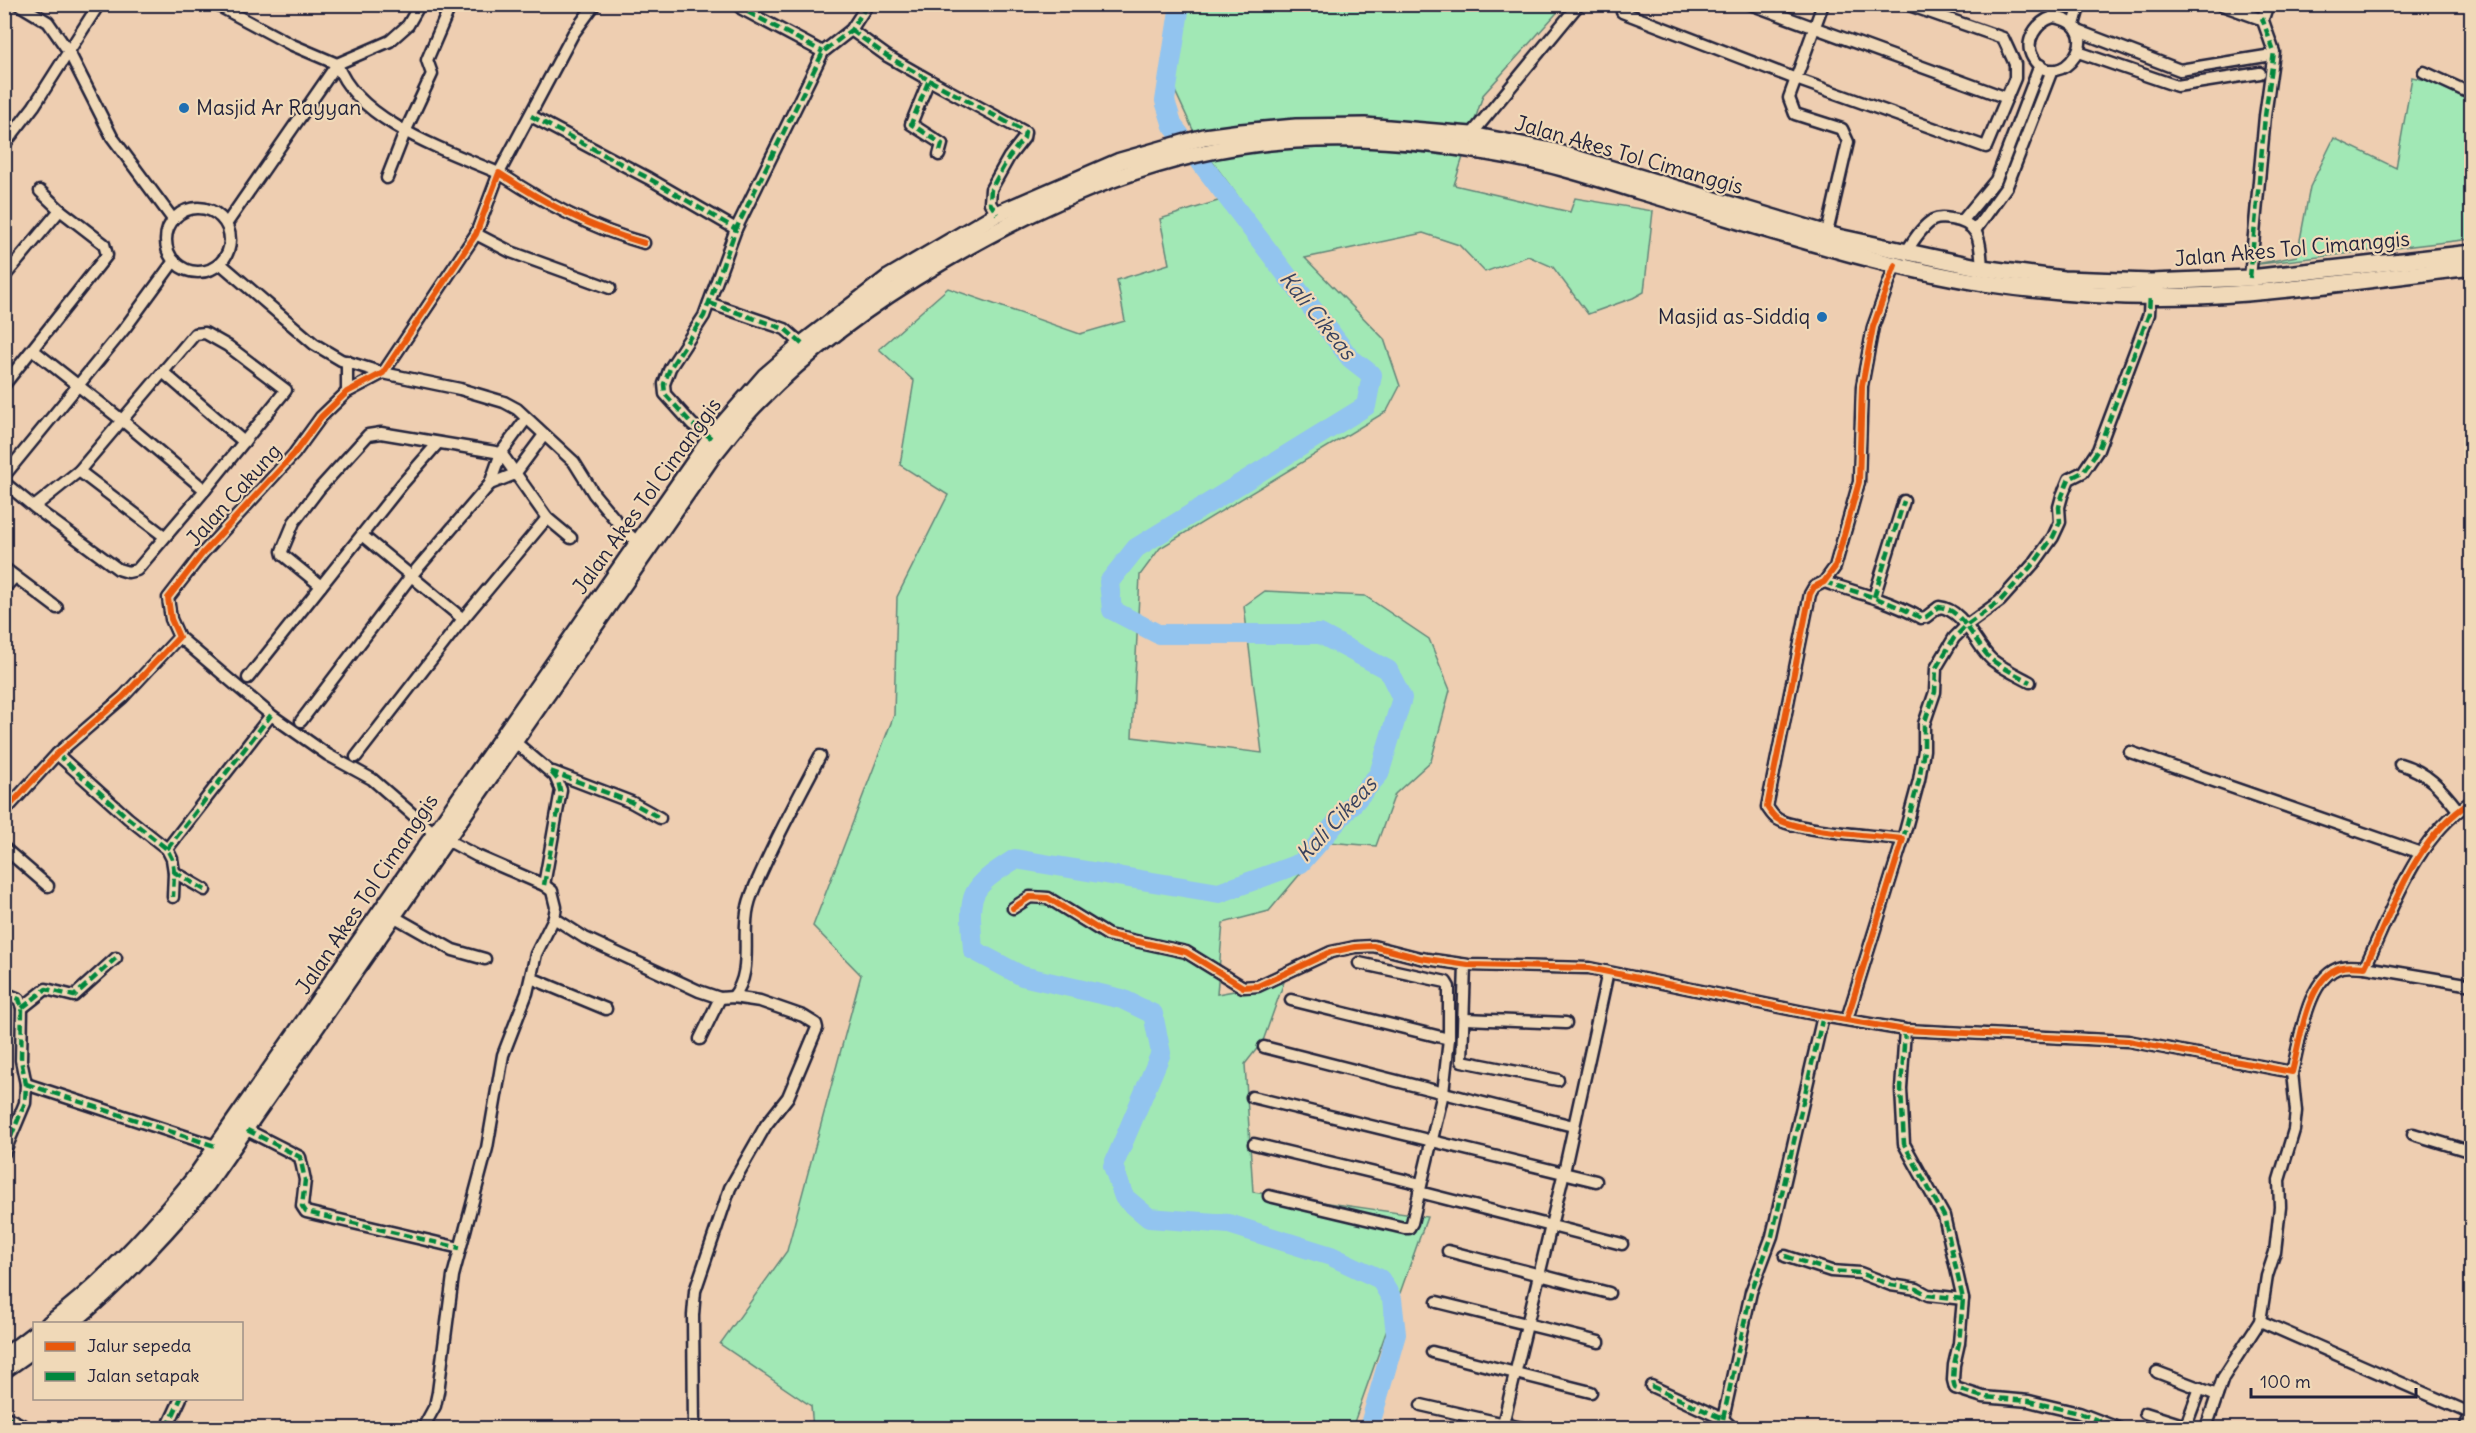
<svg xmlns="http://www.w3.org/2000/svg" width="2476" height="1433" font-family="Delius,sans-serif">
	<style>
		.green { fill: #a1e8b5; stroke: #628578; stroke-width: 1.5 }
		.lines { fill: none; stroke-linecap: round; stroke-linejoin: round }
		.river { stroke: #92c4ef; stroke-width: 20 }
		.street-casing { stroke: #22223b; stroke-width: 15 }
		.secondary-casing { stroke: #22223b; stroke-width: 20 }
		.street { stroke: #f0d9b8; stroke-width: 10 }
		.secondary { stroke: #f0d9b8; stroke-width: 15 }
		.quiet { stroke: #00873e; stroke-width: 4.5; stroke-dasharray: 9 4.5; stroke-linecap: butt }
		.cycleway-casing { stroke: #f0d9b8; stroke-width: 10 }
		.cycleway { stroke: #e8590c; stroke-width: 6 }
		.poi-dot { fill: #1f6fb2; stroke: #f0d9b8; stroke-width: 2 }
		.labels { text-anchor: middle; stroke-width: 4.5; stroke-linejoin: round; paint-order: stroke }
		.poi-label { font-size: 21px; fill: #22223b; stroke: #f0d9b8; text-anchor: start }
		.street-label { font-size: 21px; fill: #22223b; stroke: #f0d9b8 }
		.water-label { font-size: 22px; font-style: italic; fill: #38425f; stroke: #f0d9b8 }
	</style>
	<rect width="100%" height="100%" fill="#eeceb1"/>
	<filter id="ink" filterUnits="userSpaceOnUse"><feTurbulence type="fractalNoise" baseFrequency=".0167" numOctaves="2"/><feDisplacementMap in="SourceGraphic" scale="12" xChannelSelector="R" yChannelSelector="G"/><feConvolveMatrix kernelMatrix="1 2 1 2 8 2 1 2 1" color-interpolation-filters="sRGB"/></filter>
	<g filter="url(#ink)">
		<g class="green">
			<polygon points="1172,5 1564,5 1483,95 1454,185 1570,212 1575,198 1653,211 1644,292 1633,298 1588,314 1553,267 1528,256 1485,272 1459,245 1423,233 1305,258 1384,339 1400,386 1387,411 1160,548 1140,575 1132,737 1262,753 1244,606 1265,591 1365,596 1429,639 1450,690 1438,735 1431,761 1395,794 1376,846 1327,842 1269,911 1223,923 1217,994 1284,982 1263,1041 1245,1064 1253,1192 1427,1217 1352,1428 813,1428 811,1406 720,1344 787,1251 861,975 813,926 894,715 897,597 948,495 900,465 914,381 879,349 948,288 1080,334 1125,321 1117,280 1169,264 1160,219 1237,195 1200,145 1170,80"/>
			<polygon points="2412,77 2430,81 2471,101 2471,239 2251,265 2297,256 2310,187 2334,138 2396,168"/>
		</g>
		<g class="lines">
			<path class="river" d="M1180,4L1165,101L1173,126L1350,358L1372,375L1366,406L1136,548L1109,582L1112,610L1158,634H1320L1388,670L1402,698L1379,774L1301,863L1219,893L1015,859C966,890 969,894 973,950L1022,976L1122,999L1153,1014L1161,1053L1113,1166L1124,1197L1149,1218L1229,1224L1331,1256L1380,1279L1392,1299L1396,1334L1369,1428"/>
			<defs>
				<g id="street">
					<polyline points="18,4 48,22 69,52 112,137 172,218"/>
					<path d="M215,4L290,44L337,64C357,121 447,151 499,173L573,34L595,4"/>
					<polyline points="737,4 742,9 823,52"/>
					<polyline points="1625,4 1622,12 1796,79 1986,147 2015,78 2015,64 2003,38 1906,4"/>
					<polyline points="1750,4 2007,98"/>
					<polyline points="1823,4 1789,98 1795,114 1842,129 1848,142 1827,233"/>
					<polyline points="2219,4 2258,18 2264,16 2268,4"/>
					<path d="M2053,17C2113,26 2058,99 2033,58C2023,41 2037,22 2053,17L2058,4"/>
					<polyline points="2074,25 2080,4"/>
					<polyline points="851,30 887,56 929,80 911,124 942,144 939,155"/>
					<polyline points="2078,31 2180,70 2266,56"/>
					<polyline points="2078,52 2177,86 2260,73"/>
					<polyline points="2424,72 2472,94"/>
					<polyline points="929,80 1025,132 1024,138 1009,157 991,189 990,203 997,214"/>
					<polyline points="531,116 648,178 736,229"/>
					<polyline points="1471,135 1579,4"/>
					<polyline points="4,145 34,106 99,4"/>
					<polyline points="387,178 405,132 432,74 427,60 451,4"/>
					<circle cx="198" cy="240" r="32"/>
					<polyline points="1963,220 1996,180 2040,65"/>
					<polyline points="227,223 337,64 390,41 408,25 420,4"/>
					<polyline points="1976,229 2007,186 2052,70"/>
					<polyline points="476,234 511,252 610,288"/>
					<path d="M1905,253C1913,242 1921,227 1933,220C1939,217 1945,218 1951,219C1981,223 1980,242 1982,268"/>
					<polyline points="221,264 314,344 341,360 383,373 460,389 504,402 517,409 574,462 594,494 623,529 638,543"/>
					<polyline points="4,277 60,210"/>
					<polyline points="2250,278 2265,116 2274,52 2262,18"/>
					<polyline points="709,303 785,329 802,344"/>
					<polyline points="33,350 123,421 205,490"/>
					<polyline points="347,361 347,392"/>
					<polyline points="164,373 244,442"/>
					<polyline points="4,385 107,255 104,244 60,210 40,191"/>
					<polyline points="711,438 692,424 665,394 664,384 670,368 704,316 736,229 823,52 851,30 868,4"/>
					<polyline points="79,471 164,536"/>
					<polyline points="4,476 125,328 174,261"/>
					<polyline points="6,484 34,507 118,569 128,572 137,570 205,490 286,390 228,346 205,333 195,334 79,471 34,507"/>
					<polyline points="490,484 515,474 544,435"/>
					<polyline points="363,536 463,619"/>
					<polyline points="4,568 57,608"/>
					<path d="M1824,582C1857,592 1890,601 1921,618L1926,617L1939,607C1964,609 1975,645 1992,660C2004,669 2017,675 2030,682"/>
					<polyline points="321,586 283,555 282,551 294,522 319,489 368,435 381,433 501,453 547,518 571,538"/>
					<polyline points="4,588 15,577"/>
					<polyline points="1874,597 1904,501"/>
					<polyline points="179,637 271,715 328,755 372,779 434,833"/>
					<polyline points="248,678 403,483 438,443"/>
					<polyline points="301,721 411,576 490,484 501,453 526,419"/>
					<polyline points="515,742 555,776 561,790 544,885"/>
					<polyline points="2130,752 2421,853"/>
					<polyline points="57,754 128,818 167,849 172,859 174,872 173,897"/>
					<polyline points="356,757 463,619 547,518"/>
					<path d="M2400,764C2427,772 2441,788 2458,810"/>
					<polyline points="553,772 631,802 660,818"/>
					<path d="M4,812L57,754L123,697L179,637L171,619L168,598L203,553L294,454L321,417L347,392L383,373L476,234L499,173C545,203 590,228 644,243"/>
					<polyline points="1903,839 1919,780 1924,750 1924,724 1935,692 1936,668 1954,638 1967,625 2000,601 2035,562 2053,537 2060,522 2059,507 2062,496 2069,479 2083,472 2098,450 2149,314 2150,295"/>
					<polyline points="4,848 48,886"/>
					<polyline points="167,849 271,715"/>
					<polyline points="174,872 205,890"/>
					<path d="M1013,908L1030,897L1048,898L1108,935L1186,952L1243,987L1258,986L1331,952L1355,947L1373,946L1420,958L1468,965L1589,968L1823,1016L1905,1030L2128,1041L2292,1072C2300,1042 2307,975 2342,967C2349,965 2358,967 2365,967C2393,908 2414,839 2472,801"/>
					<polyline points="393,916 453,950 485,959"/>
					<polyline points="554,918 585,938 699,991 720,998 733,997 760,1001 803,1016 816,1024 817,1028 788,1097 766,1125 730,1188 695,1291 693,1315 694,1428"/>
					<polyline points="1465,965 1462,1061 1558,1080"/>
					<polyline points="2365,967 2472,985"/>
					<polyline points="531,978 606,1009"/>
					<polyline points="4,993 19,999 22,1008 21,1060 26,1084 25,1103 4,1153"/>
					<path d="M733,997C754,972 741,936 748,907C751,892 759,878 765,864C782,827 801,792 820,756"/>
					<polyline points="1291,1000 1449,1039"/>
					<polyline points="22,1008 46,989 74,996 116,958"/>
					<polyline points="1465,1019 1566,1023"/>
					<path d="M1847,1019L1903,839C1878,836 1793,831 1776,818C1772,815 1770,811 1767,807L1810,594L1814,587L1824,582L1835,567L1859,482L1862,386L1873,327L1895,265"/>
					<polyline points="1905,1030 1901,1089 1904,1144 1944,1216 1963,1299 1959,1343 1954,1365 1953,1380 1955,1388 1983,1397 2029,1401 2049,1406 2079,1413 2118,1428"/>
					<polyline points="700,1039 720,998"/>
					<polyline points="1264,1047 1573,1126"/>
					<polyline points="26,1084 218,1147"/>
					<polyline points="1252,1097 1596,1181"/>
					<polyline points="247,1130 300,1157 305,1180 302,1206 306,1212 460,1248"/>
					<polyline points="2413,1134 2472,1152"/>
					<polyline points="1254,1144 1421,1184"/>
					<polyline points="1419,1192 1622,1244"/>
					<polyline points="1269,1196 1404,1228 1409,1228 1412,1223 1443,1093 1449,1039 1449,987 1446,982 1359,963"/>
					<polyline points="1448,1251 1609,1293"/>
					<polyline points="1785,1256 1831,1271 1860,1273 1891,1285 1917,1289 1928,1295 1963,1299"/>
					<polyline points="1437,1302 1599,1342"/>
					<polyline points="2260,1321 2470,1413"/>
					<polyline points="1432,1352 1591,1392"/>
					<polyline points="2157,1372 2217,1395"/>
					<polyline points="1651,1386 1723,1419"/>
					<polyline points="1421,1405 1522,1428"/>
					<polyline points="2145,1413 2186,1426"/>
					<polyline points="4,1416 28,1428"/>
					<polyline points="167,1428 181,1398"/>
					<polyline points="423,1428 435,1406 438,1392 453,1276 487,1148 503,1055 527,993 536,954 554,918 556,907 552,891 544,885 477,856 447,840"/>
					<polyline points="1502,1428 1564,1172 1608,972"/>
					<polyline points="1733,1428 1723,1419 1751,1292 1772,1236 1823,1016"/>
					<polyline points="2185,1428 2200,1388"/>
					<polyline points="2206,1428 2223,1378 2260,1321 2267,1276 2275,1252 2280,1207 2279,1180 2294,1130 2296,1111 2292,1072"/>
					<polyline points="2465,1428 2472,1410"/>
				</g>
				<g id="secondary">
					<path d="M49,1324C105,1282 152,1230 196,1176L711,438L765,376L802,344L888,278L997,214L1120,161L1204,137L1241,132L1296,127L1365,126L1471,135L1552,151L1838,237L1982,268L2063,279L2151,282L2250,278L2472,253"/>
					<path d="M70,1324C121,1282 165,1234 207,1184L714,454C728,437 741,419 757,403C811,347 876,300 943,261C1052,197 1169,147 1296,140C1377,135 1460,145 1539,162C1573,170 1606,181 1639,191C1753,224 1866,264 1984,283C2070,296 2161,300 2247,293C2322,287 2397,276 2472,267"/>
					<polyline points="4,1357 34,1334"/>
					<polyline points="4,1370 34,1349"/>
				</g>
			</defs>
			<use href="#street" class="street-casing"/>
			<use href="#secondary" class="secondary-casing"/>
			<use href="#street" class="street"/>
			<use href="#secondary" class="secondary"/>
			<g class="quiet">
				<polyline points="737,4 742,9 823,52"/>
				<polyline points="851,30 887,56 929,80 911,124 942,144 939,155"/>
				<polyline points="929,80 1025,132 1024,138 1009,157 991,189 990,203 997,214"/>
				<polyline points="531,116 648,178 736,229"/>
				<polyline points="2250,278 2265,116 2274,52 2262,18"/>
				<polyline points="709,303 785,329 802,344"/>
				<polyline points="711,438 692,424 665,394 664,384 670,368 704,316 736,229 823,52 851,30 868,4"/>
				<path d="M1824,582C1857,592 1890,601 1921,618L1926,617L1939,607C1964,609 1975,645 1992,660C2004,669 2017,675 2030,682"/>
				<polyline points="1874,597 1904,501"/>
				<polyline points="57,754 128,818 167,849 172,859 174,872 173,897"/>
				<polyline points="550,771 631,802 660,818"/>
				<polyline points="1903,839 1919,780 1924,750 1924,724 1935,692 1936,668 1954,638 1967,625 2000,601 2035,562 2053,537 2060,522 2059,507 2062,496 2069,479 2083,472 2098,450 2149,314 2150,295"/>
				<polyline points="167,849 271,715"/>
				<polyline points="174,872 205,890"/>
				<polyline points="544,885 561,795 558,780 551,772"/>
				<polyline points="4,993 19,999 22,1008 21,1060 26,1084 25,1103 4,1153"/>
				<polyline points="22,1008 46,989 74,996 116,958"/>
				<polyline points="1905,1030 1901,1089 1904,1144 1944,1216 1963,1299 1959,1343 1954,1365 1953,1380 1955,1388 1983,1397 2029,1401 2049,1406 2079,1413 2118,1428"/>
				<polyline points="26,1084 218,1147"/>
				<polyline points="247,1130 300,1157 305,1180 302,1206 306,1212 460,1248"/>
				<polyline points="1785,1256 1831,1271 1860,1273 1891,1285 1917,1289 1928,1295 1963,1299"/>
				<polyline points="1651,1386 1723,1419"/>
				<polyline points="4,1416 28,1428"/>
				<polyline points="167,1428 181,1398"/>
				<polyline points="1733,1428 1723,1419 1751,1292 1772,1236 1823,1016"/>
			</g>
			<defs>
				<g id="cycleway">
					<path d="M4,812L57,754L123,697L179,637L171,619L168,598L203,553L294,454L321,417L347,392L383,373L476,234L499,173C545,203 590,228 644,243"/>
					<path d="M1013,908L1030,897L1048,898L1108,935L1186,952L1243,987L1258,986L1331,952L1355,947L1373,946L1420,958L1468,965L1589,968L1823,1016L1905,1030L2128,1041L2292,1072C2300,1042 2307,975 2342,967C2349,965 2358,967 2365,967C2393,908 2414,839 2472,801"/>
					<path d="M1847,1019L1903,839C1878,836 1793,831 1776,818C1772,815 1770,811 1767,807L1810,594L1814,587L1824,582L1835,567L1859,482L1862,386L1873,327L1895,265"/>
				</g>
			</defs>
			<use href="#cycleway" class="cycleway-casing"/>
			<use href="#cycleway" class="cycleway"/>
		</g>
	</g>
	<g class="poi-dot">
		<circle cx="184" cy="108" r="6"/>
		<circle cx="1822" cy="317" r="6"/>
	</g>
	<g class="labels">
		<g class="poi-label">
			<text x="196" y="115">Masjid Ar Rayyan</text>
			<text x="1810" y="324" text-anchor="end">Masjid as-Siddiq</text>
		</g>
		<g class="street-label">
			<text transform="translate(1629 155) rotate(16)" y="7">Jalan Akes Tol Cimanggis</text>
			<text transform="translate(2292 249) rotate(-5)" y="7">Jalan Akes Tol Cimanggis</text>
			<text transform="translate(234 495) rotate(-48)" y="7">Jalan Cakung</text>
			<text transform="translate(647 496) rotate(-54)" y="7">Jalan Akes Tol Cimanggis</text>
			<text transform="translate(367 894) rotate(-56)" y="7">Jalan Akes Tol Cimanggis</text>
		</g>
		<g class="water-label">
			<text transform="translate(1318 315) rotate(51)" y="8">Kali Cikeas</text>
			<text transform="translate(1336 819) rotate(-47)" y="8">Kali Cikeas</text>
		</g>
	</g>
	<rect width="2476" height="1433" fill="none" stroke="#f0d9b8" stroke-width="24"/>
	<rect x="12" y="12" width="2452" height="1409" fill="none" stroke="#22223b" stroke-width="2" filter="url(#ink)"/>
	<rect x="33" y="1322" width="210" height="78" fill="#f0d9b8" stroke="#9e9086" stroke-width="1.5"/>
	<rect x="45" y="1342" width="30" height="9" fill="#e8590c" stroke="#9e9086" stroke-width="1.5"/>
	<text x="87" y="1352" font-size="18" fill="#22223b">Jalur sepeda</text>
	<rect x="45" y="1372" width="30" height="9" fill="#00873e" stroke="#9e9086" stroke-width="1.5"/>
	<text x="87" y="1382" font-size="18" fill="#22223b">Jalan setapak</text>
	<path d="M2251 1388v9h165v-9" fill="none" stroke="#22223b" stroke-width="3"/>
	<text x="2260" y="1388" font-size="18" fill="#22223b" stroke="#f0d9b8" stroke-width="4.5" paint-order="stroke">100 m</text>
</svg>
